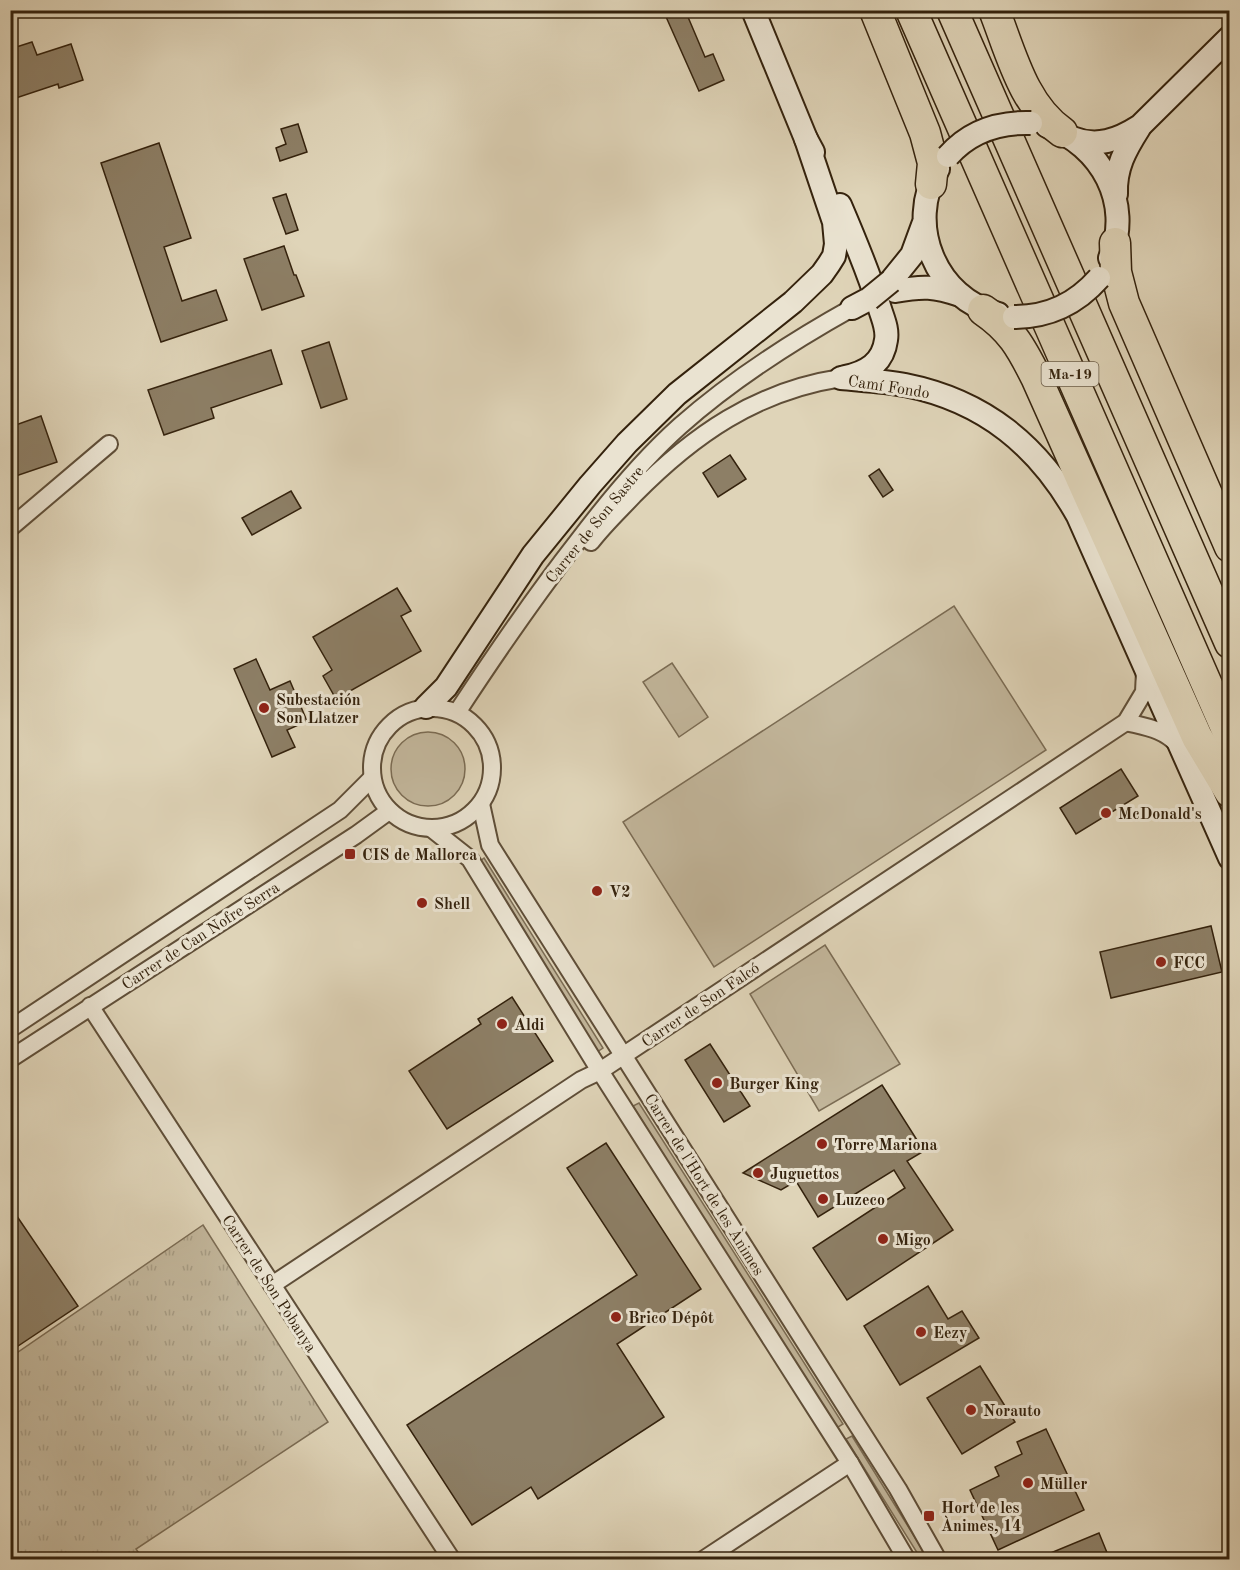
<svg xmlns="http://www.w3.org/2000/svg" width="1240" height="1570" font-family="'Old Standard TT',serif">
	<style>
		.grass { fill: #c2b69b; stroke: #7b6c54; stroke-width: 1.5 }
		.park { fill: url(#park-tufts); stroke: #7b6c54; stroke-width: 1.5 }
		.building { fill: #8d7f66; stroke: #34220d; stroke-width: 1.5 }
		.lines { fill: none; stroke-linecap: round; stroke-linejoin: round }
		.street-casing { stroke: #5f4e38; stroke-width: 20 }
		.secondary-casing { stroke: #34220d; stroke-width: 26 }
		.highway-casing { stroke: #34220d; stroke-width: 33 }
		.street { stroke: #eae3d1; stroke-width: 16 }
		.secondary { stroke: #eae3d1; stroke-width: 22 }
		.highway { stroke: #dfd4b8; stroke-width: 30 }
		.secondary-bridge-casing { stroke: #34220d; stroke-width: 26; stroke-linecap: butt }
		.secondary-bridge { stroke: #eae3d1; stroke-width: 22 }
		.poi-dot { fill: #8f2418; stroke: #eae3d1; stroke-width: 2 }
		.labels { text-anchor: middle; stroke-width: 6; stroke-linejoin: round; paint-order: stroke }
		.shield { fill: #eae3d1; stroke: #6b5c48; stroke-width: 1.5 }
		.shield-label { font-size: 15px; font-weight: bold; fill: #34220d }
		.street-label { font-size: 16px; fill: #34220d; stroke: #eae3d1 }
		.poi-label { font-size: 16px; font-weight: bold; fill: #34220d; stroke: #eae3d1; text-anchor: start }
	</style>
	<defs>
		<pattern id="park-tufts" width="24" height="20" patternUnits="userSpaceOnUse" patternTransform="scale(1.5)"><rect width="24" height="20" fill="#c2b69b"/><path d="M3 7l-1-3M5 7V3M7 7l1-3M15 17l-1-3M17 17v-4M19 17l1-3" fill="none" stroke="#a79c84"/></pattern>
	</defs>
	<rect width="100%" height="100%" fill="#dfd4b8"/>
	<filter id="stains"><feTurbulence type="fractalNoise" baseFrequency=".00333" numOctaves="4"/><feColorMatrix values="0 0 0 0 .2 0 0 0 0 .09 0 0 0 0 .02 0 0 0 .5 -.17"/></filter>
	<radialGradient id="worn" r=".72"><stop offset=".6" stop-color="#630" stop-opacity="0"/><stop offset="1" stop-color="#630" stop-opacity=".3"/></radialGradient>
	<g class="grass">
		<polygon points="954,606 1046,750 714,967 623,822"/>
		<polygon points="672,663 708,717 679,737 643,682"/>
		<circle cx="428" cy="769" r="37"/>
		<polygon points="484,858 603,1048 597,1052 479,862"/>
		<polygon points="825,945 900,1064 819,1111 750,994"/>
		<polygon points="639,1103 843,1424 835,1429 633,1106"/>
		<polygon points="852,1436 919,1544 927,1559 921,1559 846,1439"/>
	</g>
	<polygon class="park" points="203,1225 328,1422 136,1549 143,1559 11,1559 11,1357"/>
	<g class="building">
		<polygon points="663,10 685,10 705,57 713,54 724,80 699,91"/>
		<polygon points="32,42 37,55 71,44 83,80 59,88 58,84 10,100 10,49"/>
		<polygon points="298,124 307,152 280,161 276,148 286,144 281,129"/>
		<polygon points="159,143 191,238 164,247 182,301 216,290 227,320 161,342 101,163"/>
		<polygon points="286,194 298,230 286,234 273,198"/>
		<polygon points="284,246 294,275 296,275 304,296 262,310 244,259"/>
		<polygon points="329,342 347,399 321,408 302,351"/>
		<polygon points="271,350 282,384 211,408 214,418 164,435 148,390"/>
		<polygon points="41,416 57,462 10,478 10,427"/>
		<polygon points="730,455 746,479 718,497 703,473"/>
		<polygon points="879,469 893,490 883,497 869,476"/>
		<polygon points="291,491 301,508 252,535 242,518"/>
		<polygon points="397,588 411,611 401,616 421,651 336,699 323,676 332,670 313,637"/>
		<polygon points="256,659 270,690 290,681 307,721 287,730 295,747 272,757 234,669"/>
		<polygon points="1121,769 1138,796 1076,834 1060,808"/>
		<polygon points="1211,926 1222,972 1111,998 1100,952"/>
		<polygon points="512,997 553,1061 447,1129 409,1071 481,1024 478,1019"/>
		<polygon points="710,1044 750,1106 724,1122 685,1060"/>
		<polygon points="882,1085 924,1151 907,1161 953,1230 847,1300 813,1248 905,1188 894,1170 818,1217 796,1181 781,1190 743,1173"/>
		<polygon points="606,1143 701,1289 617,1344 664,1417 538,1499 531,1487 472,1525 407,1425 637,1275 567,1168"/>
		<polygon points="10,1206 78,1306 18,1346 10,1335"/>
		<polygon points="928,1286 948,1319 962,1311 979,1338 900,1385 864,1326"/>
		<polygon points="980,1366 1015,1422 962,1454 927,1398"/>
		<polygon points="1046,1429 1084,1510 998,1550 970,1490 999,1476 995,1467 1022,1454 1017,1442"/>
		<polygon points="1099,1533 1110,1560 1036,1560 1036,1559"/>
	</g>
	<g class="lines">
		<defs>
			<g id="street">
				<polyline points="10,528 109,444"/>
				<path d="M591,542C604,525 619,511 634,495C693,435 756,391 841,378"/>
				<circle cx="432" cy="768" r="60"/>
				<path d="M458,711C496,653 535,596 578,541C609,500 642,460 680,426C733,379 791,342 852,308"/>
				<path d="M1126,722C1146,727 1164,729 1178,745"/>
				<polyline points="481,804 490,845 849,1412 898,1489 938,1560"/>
				<polyline points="432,829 470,859 600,1071 850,1463 907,1560"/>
				<polyline points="90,1006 452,1560"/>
				<polyline points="10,1029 340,810 372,778"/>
				<polyline points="10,1059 356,835 389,811"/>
				<polyline points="272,1285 581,1080 600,1071 1126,722 1144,692 1145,671"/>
				<polyline points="703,1560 850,1463"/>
			</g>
			<g id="secondary">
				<polyline points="753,10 806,139 813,152"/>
				<path d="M1047,126C1101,145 1133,203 1110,258"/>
				<path d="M1072,138C1097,148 1118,140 1140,126L1230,37"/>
				<path d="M938,169C905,224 936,299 998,314"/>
				<path d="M1116,194C1115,168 1125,150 1139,128"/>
				<path d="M840,205C855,240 869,273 880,309C883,319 888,329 886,340C883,363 866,373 845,377"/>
				<polyline points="891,281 912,255 923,225"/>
				<path d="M895,291C922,286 935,286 960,295"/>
				<polyline points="852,308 869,299"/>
				<path d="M841,378C862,380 884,381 905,385C985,401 1039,446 1078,516L1230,858"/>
				<polyline points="426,707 446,687 533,555 590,485 627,443 677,394 793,302 822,274 829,264 834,256 836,244 834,222 806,139"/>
			</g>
			<g id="highway">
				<polyline points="875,10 925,133 933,163 931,184"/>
				<polyline points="911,10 1230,737"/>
				<polyline points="952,10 1230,643"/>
				<path d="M994,10C1011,53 1023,105 1062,132"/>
				<polyline points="1115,243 1116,272 1124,303 1230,547"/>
				<path d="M983,310C1011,329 1021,347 1036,377L1197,737L1230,792"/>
			</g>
		</defs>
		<use href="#street" class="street-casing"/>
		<use href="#secondary" class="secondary-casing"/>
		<use href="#highway" class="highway-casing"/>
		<use href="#street" class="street"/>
		<use href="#secondary" class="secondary"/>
		<use href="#highway" class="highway"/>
		<defs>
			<g id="secondary-bridge">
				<path d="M948,156C970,131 998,122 1031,123"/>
				<polyline points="869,299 891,281"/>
				<path d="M1014,317C1049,317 1076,304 1099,278"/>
			</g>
		</defs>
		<use href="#secondary-bridge" class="secondary-bridge-casing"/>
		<use href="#secondary-bridge" class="secondary-bridge"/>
	</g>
	<g class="poi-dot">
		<circle cx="264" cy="708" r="6"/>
		<circle cx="1106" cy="813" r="6"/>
		<rect x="344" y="848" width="12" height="12" rx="3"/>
		<circle cx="597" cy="891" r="6"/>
		<circle cx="422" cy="903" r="6"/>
		<circle cx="1161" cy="962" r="6"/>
		<circle cx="502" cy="1024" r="6"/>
		<circle cx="717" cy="1083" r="6"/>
		<circle cx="822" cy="1144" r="6"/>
		<circle cx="758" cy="1173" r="6"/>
		<circle cx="823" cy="1199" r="6"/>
		<circle cx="883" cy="1239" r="6"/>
		<circle cx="616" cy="1317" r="6"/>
		<circle cx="921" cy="1332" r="6"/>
		<circle cx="971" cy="1410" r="6"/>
		<circle cx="1028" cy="1483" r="6"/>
		<rect x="923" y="1510" width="12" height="12" rx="3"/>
	</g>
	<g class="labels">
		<rect class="shield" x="1041.5" y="362" width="57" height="24" rx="4.5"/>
		<g class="shield-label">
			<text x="1070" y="379">Ma-19</text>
		</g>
		<g class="street-label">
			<text transform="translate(889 386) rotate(9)" y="6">Camí Fondo</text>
			<text transform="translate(594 524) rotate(-51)" y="6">Carrer de Son Sastre</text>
			<text transform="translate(200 935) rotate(-33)" y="6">Carrer de Can Nofre Serra</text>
			<text transform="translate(700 1004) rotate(-34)" y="6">Carrer de Son Falcó</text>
			<text transform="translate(705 1184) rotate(58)" y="6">Carrer de l'Hort de les Ànimes</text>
			<text transform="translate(270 1283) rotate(57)" y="6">Carrer de Son Pobanya</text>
		</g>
		<g class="poi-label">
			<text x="276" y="705">Subestación<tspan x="276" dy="18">Son Llatzer</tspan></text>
			<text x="1118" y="819">McDonald's</text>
			<text x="362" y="860">CIS de Mallorca</text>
			<text x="609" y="897">V2</text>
			<text x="434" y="909">Shell</text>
			<text x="1173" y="968">FCC</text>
			<text x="514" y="1030">Aldi</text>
			<text x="729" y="1089">Burger King</text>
			<text x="834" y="1150">Torre Mariona</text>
			<text x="770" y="1179">Juguettos</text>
			<text x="835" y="1205">Luzeco</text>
			<text x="895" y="1245">Migo</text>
			<text x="628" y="1323">Brico Dépôt</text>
			<text x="933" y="1338">Eezy</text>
			<text x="983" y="1416">Norauto</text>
			<text x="1040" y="1489">Müller</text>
			<text x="941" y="1513">Hort de les<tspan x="941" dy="18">Ànimes, 14</tspan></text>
		</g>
	</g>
	<rect width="1240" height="1570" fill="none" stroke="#dfd4b8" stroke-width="36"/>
	<rect x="12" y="12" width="1216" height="1546" fill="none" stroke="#34220d" stroke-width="3"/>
	<rect x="18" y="18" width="1204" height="1534" fill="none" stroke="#34220d" stroke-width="1.5"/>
	<rect width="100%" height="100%" filter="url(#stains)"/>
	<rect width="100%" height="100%" fill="url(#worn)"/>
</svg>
